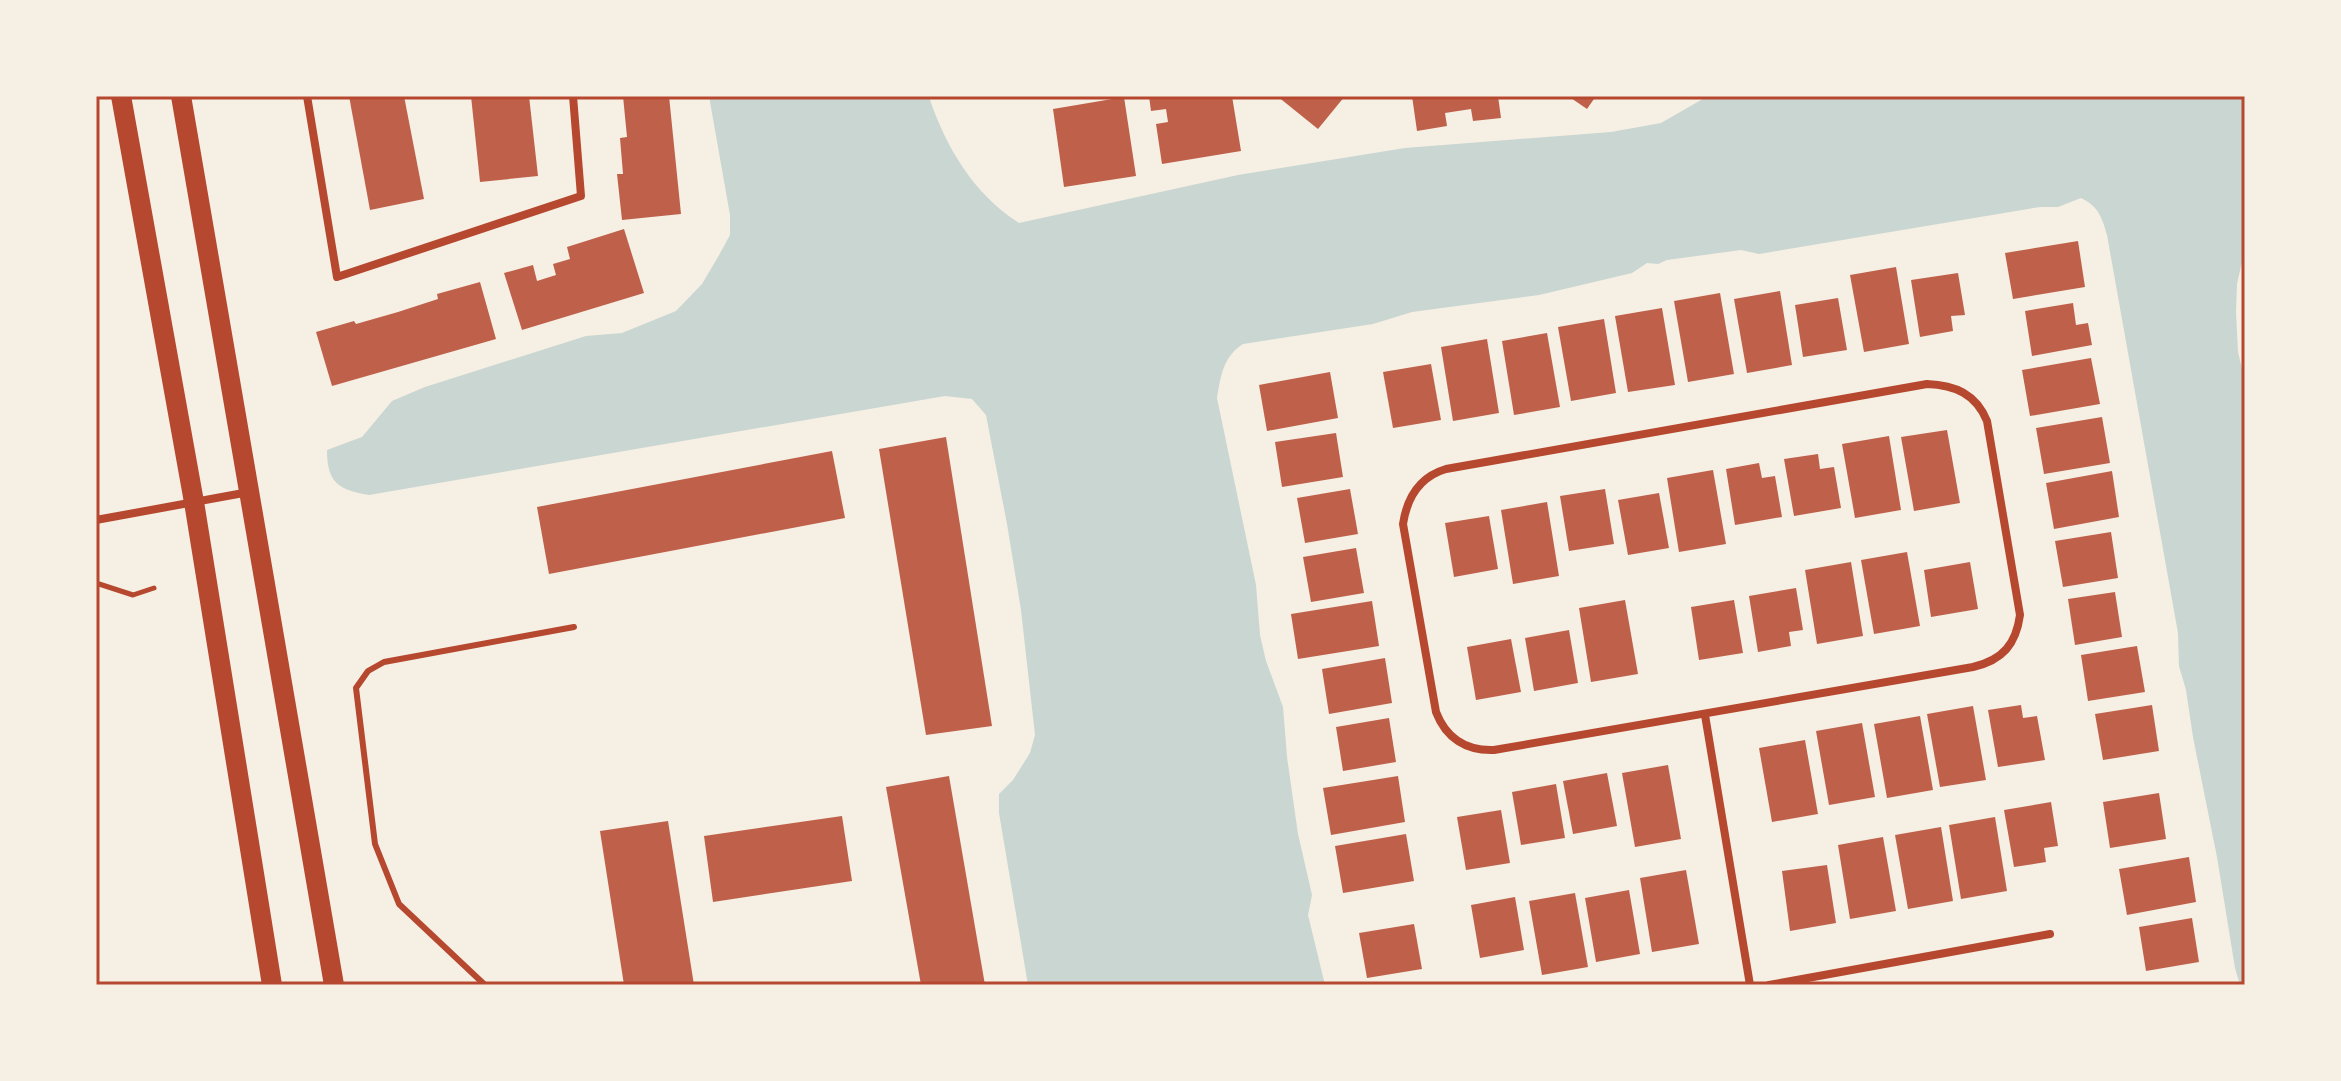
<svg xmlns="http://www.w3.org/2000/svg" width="2341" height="1081" font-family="'Playfair Display',serif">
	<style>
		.water { fill: #c9d6d2 }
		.building { fill: #bf614a }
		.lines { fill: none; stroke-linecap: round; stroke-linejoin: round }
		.path { stroke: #b5482f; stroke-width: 5 }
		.service { stroke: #b5482f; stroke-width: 6 }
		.minor { stroke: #b5482f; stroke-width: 8 }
		.primary { stroke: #b5482f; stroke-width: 20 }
		.neatline { fill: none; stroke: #b5482f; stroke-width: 3 }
	</style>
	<rect width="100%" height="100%" fill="#f6efe4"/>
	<path class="water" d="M709,96H931L930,100C947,149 974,194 1019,223L1238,175L1405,148L1611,132L1661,123L1708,96H2245V248L2237,284L2236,312L2238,352L2245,381V985H2240L2235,968L2217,857L2193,737L2186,690L2179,666L2178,633L2107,235C2102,217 2098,206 2081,198L2058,207H2040L1759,254L1741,250L1667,260L1658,264L1647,263L1632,273L1539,295L1412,312L1373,324L1243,344C1223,357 1221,375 1217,398L1256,585L1260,635L1266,661L1283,707L1287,757L1298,834L1312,895L1308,915L1325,985H1028L999,813V794L1013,780L1030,753L1035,735L1021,610L1007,524L986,415L972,399L945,396L369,495C339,490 327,483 327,450L362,437L392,401L425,387L586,336L622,333L676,311L702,284L718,257L730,235V215Z"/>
	<g class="building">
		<polygon points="349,96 404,96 424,199 370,210"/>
		<polygon points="471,96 529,96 538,176 480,182"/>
		<polygon points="623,96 669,96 681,214 622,220 617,174 623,174 620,138 627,137"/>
		<polygon points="1149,96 1232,96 1241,151 1162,164 1156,124 1168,122 1166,109 1151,111"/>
		<polygon points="1277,96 1345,96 1318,129"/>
		<polygon points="1412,96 1498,96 1501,118 1473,121 1471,109 1445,113 1447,126 1417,131"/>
		<polygon points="1568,96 1596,96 1587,109"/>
		<polygon points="1124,97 1136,176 1064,187 1053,109"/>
		<polygon points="624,229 644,293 522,330 504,273 533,265 537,281 556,275 553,264 570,259 567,247"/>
		<polygon points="2078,241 2085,287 2013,299 2005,253"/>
		<polygon points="1896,267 1909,344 1864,352 1850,275"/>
		<polygon points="1958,273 1965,315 1951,316 1953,331 1920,337 1911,280"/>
		<polygon points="480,282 496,339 332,386 316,332 354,321 356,324 398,312 438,299 437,294"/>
		<polygon points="1780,291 1792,365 1747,373 1734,299"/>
		<polygon points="1720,293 1734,374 1688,382 1674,301"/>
		<polygon points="1838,298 1847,350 1803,357 1795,305"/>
		<polygon points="2073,303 2076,325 2088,323 2092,345 2032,356 2025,311"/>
		<polygon points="1662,308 1675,385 1628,392 1615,316"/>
		<polygon points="1604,319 1616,393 1571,401 1558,327"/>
		<polygon points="1547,333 1560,407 1514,415 1502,341"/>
		<polygon points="1487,339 1499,413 1453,421 1441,347"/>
		<polygon points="2091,358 2100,404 2030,416 2022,370"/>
		<polygon points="1431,364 1441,420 1393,428 1383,372"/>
		<polygon points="1330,372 1338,418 1267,431 1259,385"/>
		<polygon points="2102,417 2110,463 2044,474 2036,428"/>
		<polygon points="1947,430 1960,503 1914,511 1901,437"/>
		<polygon points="1336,433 1343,477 1282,487 1275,442"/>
		<polygon points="1889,436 1901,510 1855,518 1842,444"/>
		<polygon points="946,437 992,726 926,735 879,449"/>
		<polygon points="832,451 845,518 549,574 537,507"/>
		<polygon points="1818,454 1820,469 1834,467 1841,508 1794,516 1784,459"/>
		<polygon points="1759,463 1762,478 1775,476 1782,517 1735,525 1726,469"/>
		<polygon points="1713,470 1726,544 1679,552 1667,478"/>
		<polygon points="2112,471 2119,517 2054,529 2046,483"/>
		<polygon points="1350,489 1358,534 1305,543 1297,498"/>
		<polygon points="1605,489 1614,544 1569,551 1560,496"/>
		<polygon points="1659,493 1669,548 1628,555 1618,500"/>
		<polygon points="1547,502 1559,576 1513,584 1501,510"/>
		<polygon points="1489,516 1498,569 1454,577 1445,523"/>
		<polygon points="2111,532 2118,578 2063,587 2055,541"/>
		<polygon points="1356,548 1364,593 1311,602 1303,557"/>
		<polygon points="1907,552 1920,626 1874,634 1861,560"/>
		<polygon points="1851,562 1863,636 1817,644 1805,570"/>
		<polygon points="1970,562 1978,609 1931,617 1924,570"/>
		<polygon points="1796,588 1803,630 1789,632 1791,646 1758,652 1749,596"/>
		<polygon points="2115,592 2122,637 2075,645 2068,599"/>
		<polygon points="1625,600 1638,674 1591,682 1579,608"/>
		<polygon points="1734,600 1743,653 1699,660 1691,607"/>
		<polygon points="1372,601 1379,646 1298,659 1291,614"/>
		<polygon points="1569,630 1578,683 1534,691 1525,638"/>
		<polygon points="1511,639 1521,692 1476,700 1467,647"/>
		<polygon points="2137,646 2145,692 2088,701 2081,655"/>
		<polygon points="1385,658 1392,703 1329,714 1322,669"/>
		<polygon points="2021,705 2023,718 2037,716 2045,760 1998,767 1988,710"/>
		<polygon points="2152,705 2159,751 2103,760 2095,714"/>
		<polygon points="1973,706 1986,780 1940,787 1927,714"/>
		<polygon points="1920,716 1933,790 1887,798 1874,724"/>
		<polygon points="1389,718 1396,762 1343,771 1336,727"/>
		<polygon points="1862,723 1875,797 1829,805 1816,731"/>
		<polygon points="1805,740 1818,814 1772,822 1759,748"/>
		<polygon points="1668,765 1681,839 1635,847 1622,773"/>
		<polygon points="1607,773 1617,826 1573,834 1563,781"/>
		<polygon points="949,776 985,985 921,985 886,787"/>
		<polygon points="1398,776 1405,822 1331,835 1323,788"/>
		<polygon points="1556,784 1565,838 1521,845 1512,792"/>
		<polygon points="2159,793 2166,839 2110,848 2103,802"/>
		<polygon points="2051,802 2058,846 2044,848 2046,862 2014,867 2004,810"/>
		<polygon points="1501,810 1510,863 1466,870 1457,817"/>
		<polygon points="842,816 852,881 713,902 704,836"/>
		<polygon points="1995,817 2007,891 1961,899 1949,825"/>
		<polygon points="668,821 694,985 624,985 600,831"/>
		<polygon points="1941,827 1953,901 1908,909 1895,835"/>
		<polygon points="1406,834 1414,881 1343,893 1335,846"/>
		<polygon points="1883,837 1896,911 1850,919 1838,845"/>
		<polygon points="2189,857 2196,902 2127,915 2119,869"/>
		<polygon points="1827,865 1836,923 1790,931 1782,871"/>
		<polygon points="1686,870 1699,944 1652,952 1640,878"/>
		<polygon points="1629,890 1640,954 1596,962 1585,898"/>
		<polygon points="1575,893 1588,967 1542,975 1529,901"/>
		<polygon points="1515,897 1524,950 1480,958 1471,905"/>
		<polygon points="2192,918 2199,962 2146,971 2139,927"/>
		<polygon points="1414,924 1422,969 1367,978 1359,933"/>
	</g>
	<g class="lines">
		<polyline class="path" points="96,583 133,595 154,588"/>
		<polyline class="service" points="485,985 399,904 375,844 356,688 368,671 384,662 574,627"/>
		<g class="minor">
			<polyline points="307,96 337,277 581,196 573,96"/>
			<path d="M1927,384C1955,385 1976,394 1987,421L2020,615C2016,644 2003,660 1973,667L1494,750C1466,751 1446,738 1436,712L1403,524C1407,498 1419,477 1446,469Z"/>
			<polyline points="96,520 249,492"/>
			<polyline points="1705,715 1750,985"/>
			<polyline points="1769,985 2050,934"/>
		</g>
		<g class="primary">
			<polyline points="121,96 194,502 272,985"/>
			<polyline points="181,96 334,985"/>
		</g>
	</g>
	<rect width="2341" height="1081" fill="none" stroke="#f6efe4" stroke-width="196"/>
	<rect x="98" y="98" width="2145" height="885" class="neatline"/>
</svg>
